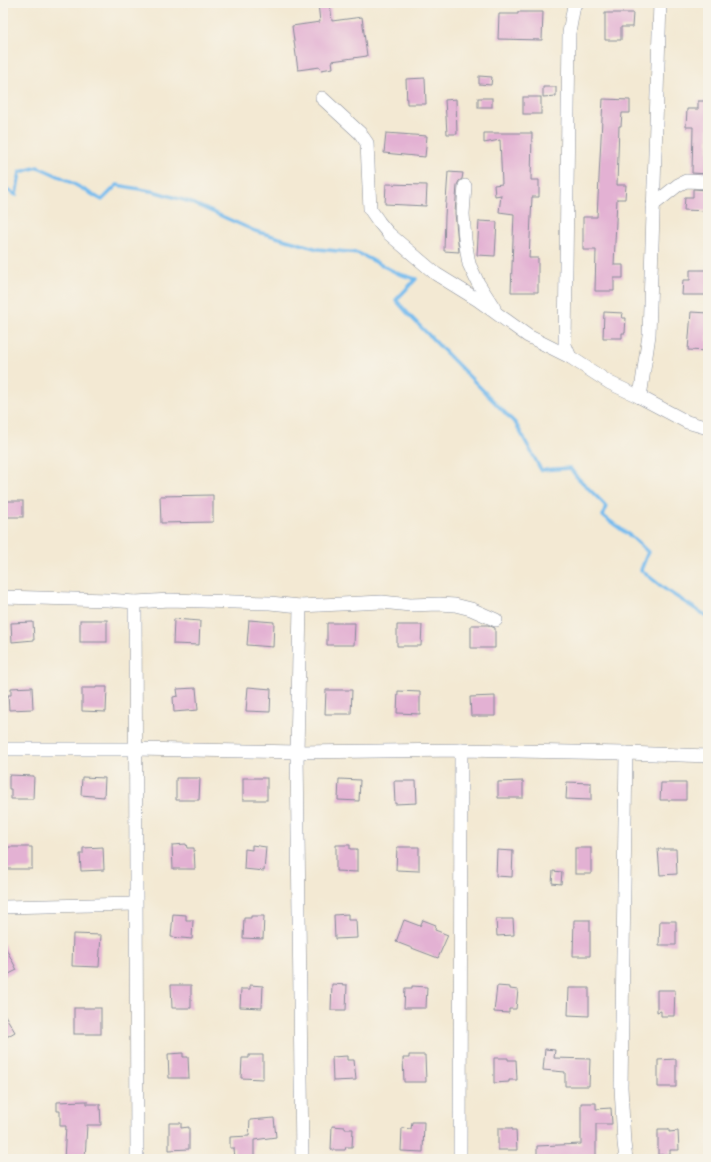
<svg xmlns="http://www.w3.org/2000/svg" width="711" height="1162" font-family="Kalam,sans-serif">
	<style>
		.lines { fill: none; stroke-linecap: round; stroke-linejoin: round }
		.stream { stroke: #77bcee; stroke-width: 3.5 }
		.building { fill: #e3b1d3 }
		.minor-casing { stroke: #878c98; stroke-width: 14 }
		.minor { stroke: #fff; stroke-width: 13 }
	</style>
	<rect width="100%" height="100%" fill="#f7f3e8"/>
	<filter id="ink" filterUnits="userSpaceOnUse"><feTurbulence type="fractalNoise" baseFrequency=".025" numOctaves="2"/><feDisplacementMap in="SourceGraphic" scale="8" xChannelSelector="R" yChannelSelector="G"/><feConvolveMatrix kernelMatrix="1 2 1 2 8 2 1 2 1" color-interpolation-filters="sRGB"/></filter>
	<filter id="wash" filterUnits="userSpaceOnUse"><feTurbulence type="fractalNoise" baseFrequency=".012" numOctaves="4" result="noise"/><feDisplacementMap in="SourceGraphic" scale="16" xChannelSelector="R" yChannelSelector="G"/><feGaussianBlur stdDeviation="0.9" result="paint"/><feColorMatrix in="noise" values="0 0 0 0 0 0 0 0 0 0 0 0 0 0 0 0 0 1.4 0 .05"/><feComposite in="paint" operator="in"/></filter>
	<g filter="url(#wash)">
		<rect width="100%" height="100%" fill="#f3e9d3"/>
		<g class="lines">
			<polyline class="stream" points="3,187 16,195 20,172 38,167 65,179 102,200 117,185 156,192 190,202 255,231 318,249 358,253 399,274 416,279 396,300 410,316 516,424 541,470 570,468 576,476 606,506 603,516 633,538 648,552 641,570 666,590 708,617"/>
		</g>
		<g id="blocks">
			<g class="building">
				<polygon points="318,3 330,3 332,21 362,17 367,56 332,61 333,68 321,70 320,67 298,70 292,26 320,22"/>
				<polygon points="518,12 543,12 542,40 498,39 499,14 518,14"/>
				<polygon points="605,13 633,13 632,27 621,27 621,40 605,40"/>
				<polygon points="479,76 492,77 491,85 479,84"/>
				<polygon points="425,78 426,104 407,104 406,79"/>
				<polygon points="543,87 556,87 556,96 543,97"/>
				<rect x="523" y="97" width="18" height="17"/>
				<rect x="478" y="98" width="14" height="9"/>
				<polygon points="456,99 457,134 447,134 445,100"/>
				<polygon points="603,99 630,100 630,113 622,113 621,126 619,126 617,185 626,185 625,199 617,199 614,265 623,265 623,278 614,278 614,291 595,291 596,250 583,250 583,217 597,217"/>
				<polygon points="698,101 708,101 708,174 692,173 693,127 686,127 687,109 698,109"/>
				<polygon points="386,133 427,136 425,157 384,153"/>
				<polygon points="484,133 532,133 531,180 539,180 539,197 532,197 529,258 538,258 538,292 511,292 514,214 499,212 501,195 495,196 494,185 502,184 500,140 484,143"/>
				<polygon points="448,172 463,173 462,179 459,181 457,185 455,213 459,252 444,251 445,216"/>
				<polygon points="386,184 427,185 426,206 385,204"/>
				<polygon points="693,189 708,190 708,211 684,210 685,197 693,197"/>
				<polygon points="479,221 497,222 495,256 477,255"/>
				<polygon points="690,270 708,270 708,295 682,295 683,280 690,280"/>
				<polygon points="604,312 623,313 622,318 626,318 625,333 622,333 622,338 603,338"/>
				<polygon points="691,312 708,313 707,351 688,350"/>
				<polygon points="213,495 213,522 161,523 160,496"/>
				<rect x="3" y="501" width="20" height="16"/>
				<polygon points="174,619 200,621 199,645 173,644"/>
				<rect x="80" y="620" width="27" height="22"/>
				<polygon points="249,620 274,622 273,647 247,645"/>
				<polygon points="33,622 34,640 12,642 11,623"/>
				<polygon points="327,623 355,623 354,645 327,645"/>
				<polygon points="397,625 422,625 421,646 397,646"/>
				<polygon points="471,625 488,625 495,628 495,648 471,648"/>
				<polygon points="32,687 33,709 9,710 8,695 11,695 11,688"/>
				<polygon points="96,687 107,687 106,712 82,711 82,688 96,688"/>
				<polygon points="248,687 271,689 270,712 246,711"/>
				<polygon points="196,688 198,710 174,712 173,697 178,696 177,689"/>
				<polygon points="326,690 352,690 351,714 325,714"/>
				<polygon points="398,691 420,692 420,714 397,713"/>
				<polygon points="495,696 495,716 471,716 470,697"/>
				<polygon points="9,775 34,776 33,799 11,799 11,789 9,789"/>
				<polygon points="82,777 105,778 104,797 81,795"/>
				<polygon points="176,778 200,778 199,800 176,800"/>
				<rect x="243" y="778" width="24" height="22"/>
				<polygon points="339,779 360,780 359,801 338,800"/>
				<polygon points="394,781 416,781 417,803 395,804"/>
				<polygon points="523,781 523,798 498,798 498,782"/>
				<polygon points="567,782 591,783 591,800 566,799"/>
				<polygon points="661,783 686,783 686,800 660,800"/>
				<polygon points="186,844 187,848 194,848 195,869 173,869 172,845"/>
				<polygon points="252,845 266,847 264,871 244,869 245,849 252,850"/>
				<polygon points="336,845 350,845 350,849 357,849 357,872 336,871"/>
				<polygon points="8,847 32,847 32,869 7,869"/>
				<polygon points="103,847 104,870 81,871 80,854 83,854 83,848"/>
				<polygon points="397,847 419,847 419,871 396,870"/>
				<rect x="575" y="848" width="16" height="26"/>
				<polygon points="658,849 676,849 677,874 660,875"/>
				<polygon points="497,850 513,851 512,877 496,876"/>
				<polygon points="553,871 562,872 561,884 552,883"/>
				<polygon points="173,914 186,915 186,920 193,920 192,939 171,937"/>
				<polygon points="348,914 348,920 356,920 357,938 335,939 334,915"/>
				<polygon points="251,916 264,916 263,939 243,938 244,918 251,918"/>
				<polygon points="496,919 513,919 514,935 497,936"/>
				<polygon points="404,920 420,926 423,920 436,925 435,930 448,935 438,958 396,942"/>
				<polygon points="574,920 590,920 590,956 573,956"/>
				<polygon points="660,921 676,921 676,945 659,945"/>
				<polygon points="73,934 101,935 99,967 72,966"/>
				<polygon points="3,943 17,970 3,977"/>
				<polygon points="332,984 347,985 346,1010 331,1010"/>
				<polygon points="171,985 191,985 191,1008 172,1008"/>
				<polygon points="250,985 263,986 262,1008 240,1007 241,989 250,989"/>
				<polygon points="412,986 427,987 426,1008 404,1008 405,988 412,988"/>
				<polygon points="497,986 510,987 510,989 518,990 516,1009 509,1009 509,1013 494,1012"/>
				<polygon points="569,988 589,988 589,1016 568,1015"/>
				<polygon points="657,990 675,990 674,1016 661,1016 661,1011 657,1012"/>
				<rect x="74" y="1008" width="27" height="26"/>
				<polygon points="3,1012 15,1032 3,1039"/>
				<polygon points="545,1049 555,1050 554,1058 590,1059 589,1086 565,1086 565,1072 543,1070"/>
				<polygon points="183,1053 183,1057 188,1057 189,1078 169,1078 168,1054"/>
				<polygon points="249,1055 263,1055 263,1079 241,1078 242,1058 249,1058"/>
				<polygon points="409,1055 425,1055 426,1082 404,1082 403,1058 409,1058"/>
				<polygon points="347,1056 347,1060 354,1060 356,1080 333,1081 332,1057"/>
				<polygon points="494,1058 508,1058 508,1060 516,1060 517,1080 509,1080 509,1082 494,1083"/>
				<polygon points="676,1059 676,1087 658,1087 658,1060"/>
				<polygon points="87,1101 87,1104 100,1104 101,1125 87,1125 85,1159 64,1159 66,1126 60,1126 60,1111 57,1111 57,1102"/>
				<polygon points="581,1103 596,1103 596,1109 611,1108 612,1124 596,1124 596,1159 537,1159 537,1146 581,1144"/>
				<polygon points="274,1118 276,1137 254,1140 254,1159 235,1159 234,1148 230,1148 230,1137 249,1136 250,1120"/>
				<polygon points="412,1122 424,1122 423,1152 401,1151 402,1128 411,1129"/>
				<polygon points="169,1123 181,1123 181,1128 189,1127 189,1149 169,1150"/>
				<polygon points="332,1126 345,1127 345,1129 353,1129 352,1147 346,1147 345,1150 331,1150"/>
				<polygon points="498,1128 512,1128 512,1130 516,1130 517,1150 498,1150"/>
				<polygon points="658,1129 669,1129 669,1132 678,1131 679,1150 670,1150 670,1154 658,1155"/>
			</g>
		</g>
	</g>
	<g filter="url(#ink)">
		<use href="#blocks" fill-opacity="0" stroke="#878c98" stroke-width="1"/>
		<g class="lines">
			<defs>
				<g id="minor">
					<polyline points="576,3 574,5 569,33 565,345 570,357 610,383 640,397 687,422 708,428"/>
					<polyline points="322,98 360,133 367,143 370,209 379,222 388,233 436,274 478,300 528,336 570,357"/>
					<polyline points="465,186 463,214 465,240 469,264 478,283 494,308"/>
					<polyline points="653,205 678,185 686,181 708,182"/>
					<polyline points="640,397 649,335 660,3"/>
					<polyline points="3,597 108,600 135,602 170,600 235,602 270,603 300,606 382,602 410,605 439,604 455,605 471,609 496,620"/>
					<polyline points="135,602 137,1159"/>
					<polyline points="300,606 297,752 302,1159"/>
					<polyline points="3,749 134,749 297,752 461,750 626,753 708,756"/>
					<polyline points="3,907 135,904"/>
					<polyline points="460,1159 461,750"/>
					<polyline points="626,1159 624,1143 621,1087 626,753"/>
				</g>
			</defs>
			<use href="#minor" class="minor-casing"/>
			<use href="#minor" class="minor"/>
		</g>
	</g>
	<rect width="711" height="1162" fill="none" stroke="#f7f3e8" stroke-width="16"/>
</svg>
